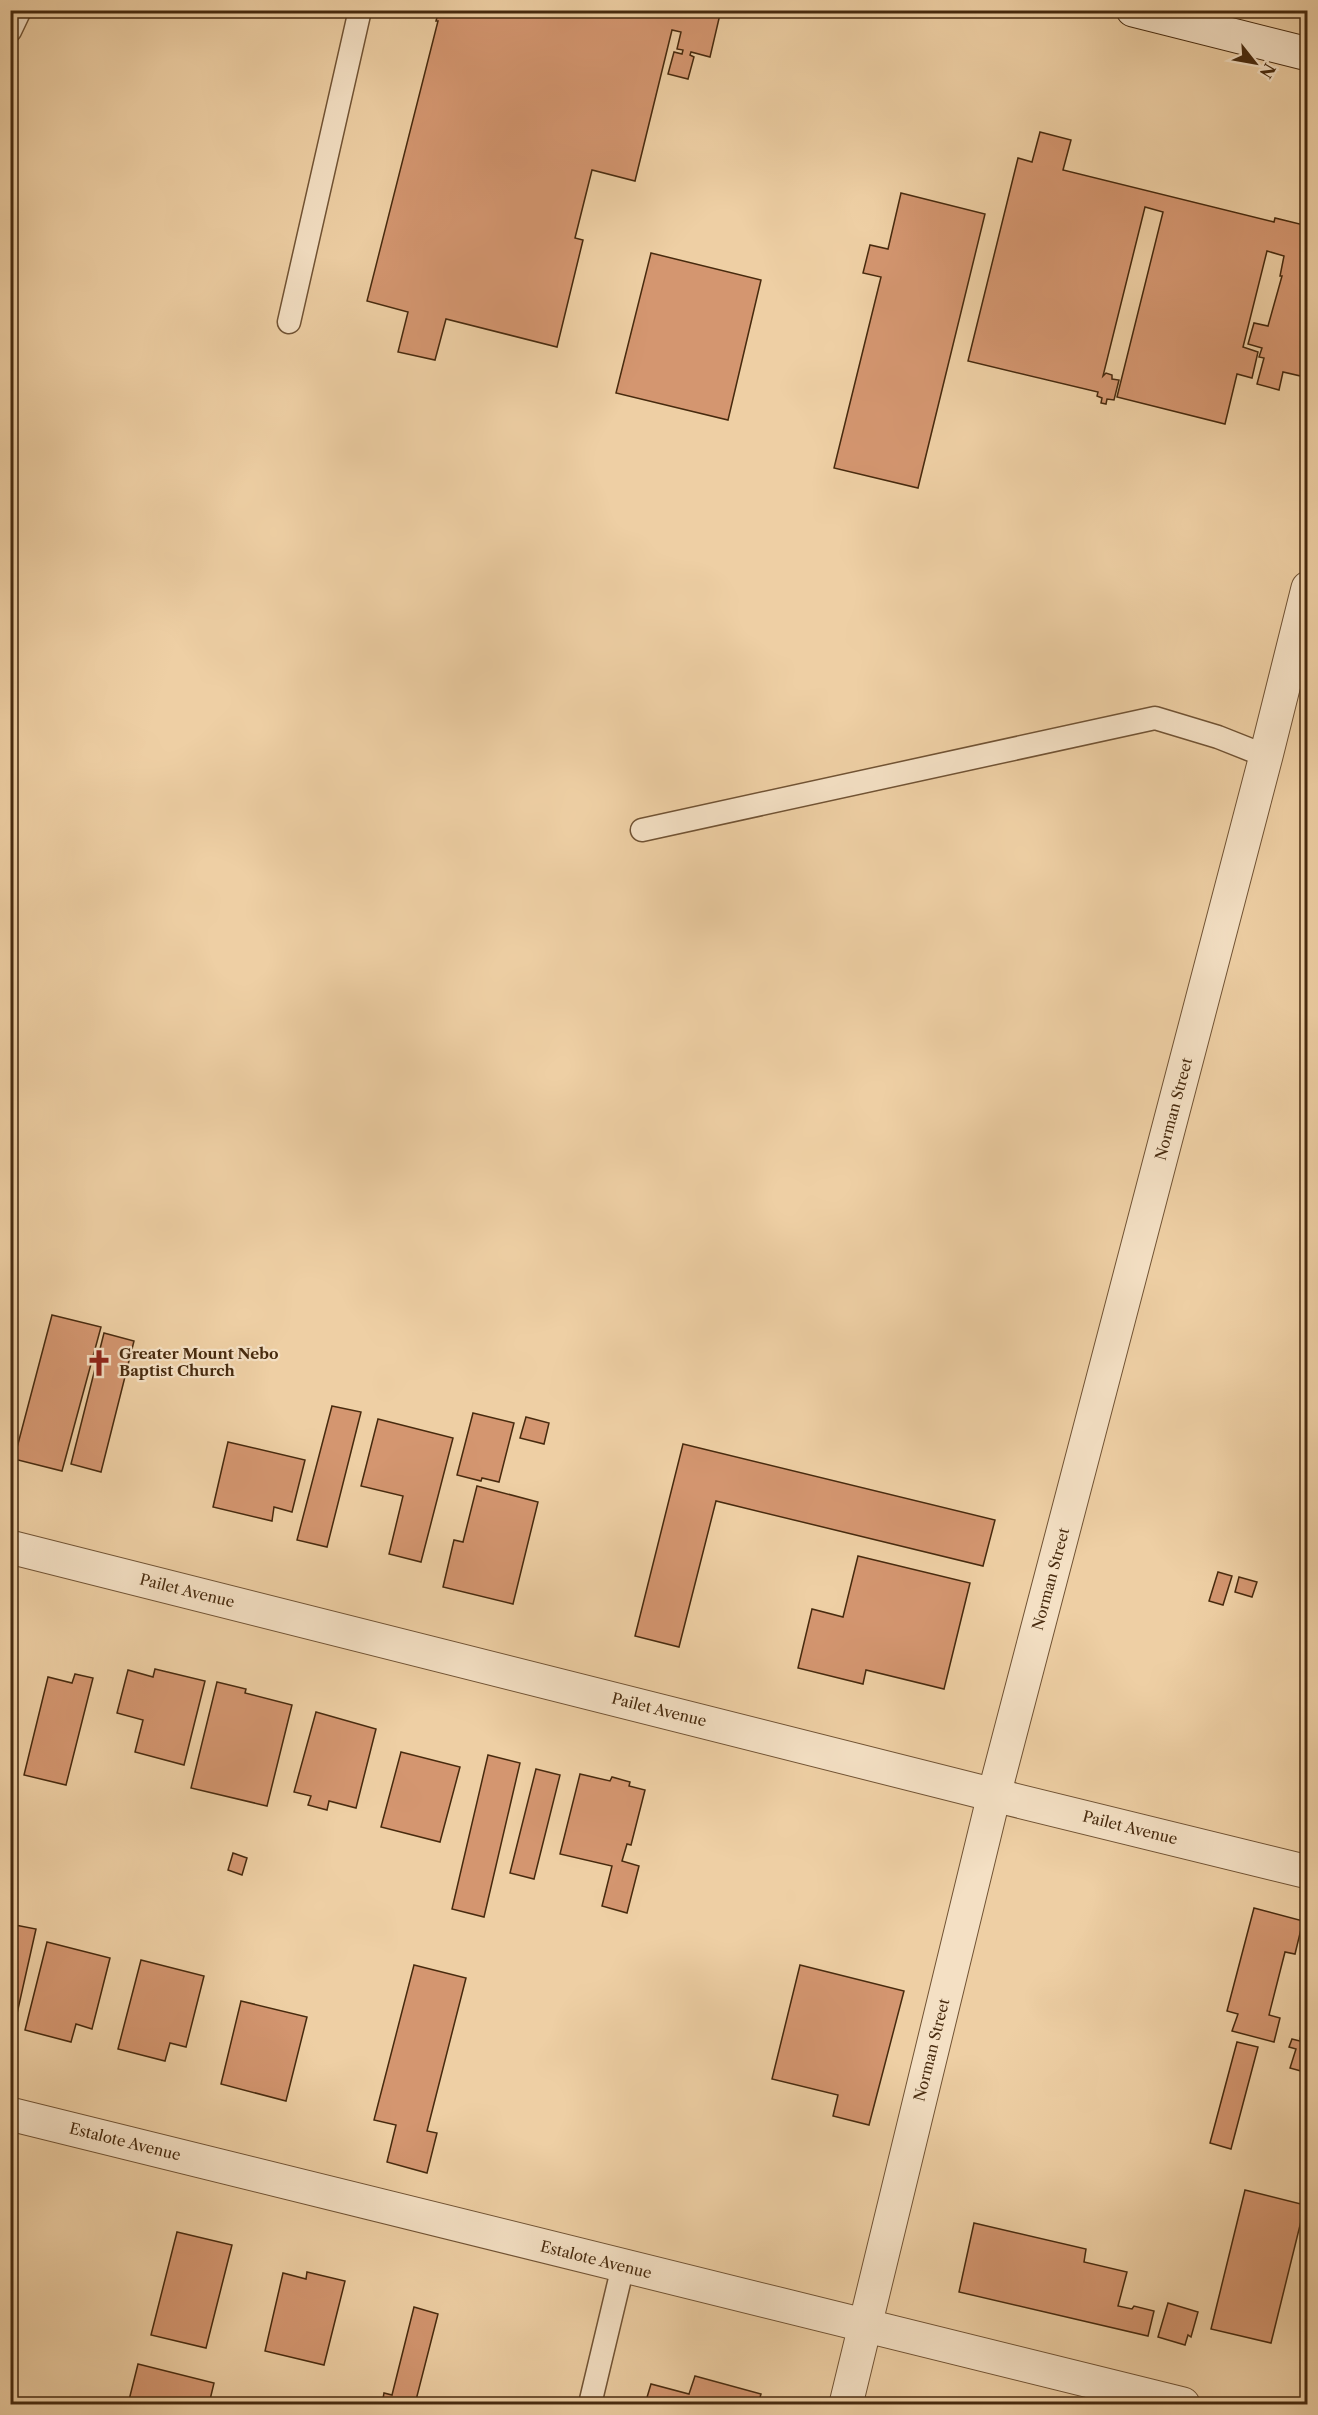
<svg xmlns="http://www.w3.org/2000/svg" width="1318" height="2415" font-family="'Libre Caslon Text',serif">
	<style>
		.building { fill: #d49670; stroke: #472a0e; stroke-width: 1.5 }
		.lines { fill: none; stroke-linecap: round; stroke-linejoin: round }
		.service-casing { stroke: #715334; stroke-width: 25 }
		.minor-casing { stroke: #715334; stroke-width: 35 }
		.secondary-casing { stroke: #472a0e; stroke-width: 35 }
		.service { stroke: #f4e0c4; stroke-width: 22 }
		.minor { stroke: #f4e0c4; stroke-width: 33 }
		.secondary { stroke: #f4e0c4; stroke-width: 33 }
		.labels { text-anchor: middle; stroke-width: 4.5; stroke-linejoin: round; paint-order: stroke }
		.street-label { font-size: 15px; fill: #472a0e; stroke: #f4e0c4 }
		.poi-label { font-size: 15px; font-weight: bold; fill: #472a0e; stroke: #f4e0c4; text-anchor: start }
	</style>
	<rect width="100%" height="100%" fill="#eecfa4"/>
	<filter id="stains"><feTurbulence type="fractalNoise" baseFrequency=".00333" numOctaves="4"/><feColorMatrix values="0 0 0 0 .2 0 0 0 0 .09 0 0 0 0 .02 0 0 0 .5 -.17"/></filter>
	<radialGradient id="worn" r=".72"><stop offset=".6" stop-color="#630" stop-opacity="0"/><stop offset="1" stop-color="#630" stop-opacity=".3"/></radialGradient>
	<g class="building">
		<polygon points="439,10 721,10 710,57 691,52 690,55 694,57 688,79 668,74 674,52 682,54 683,50 677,49 681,32 672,30 635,181 592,170 575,238 583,240 557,347 446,319 435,360 398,352 408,312 367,301 438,21 436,21"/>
		<polygon points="1040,132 1071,140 1063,170 1274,222 1275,218 1308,226 1308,369 1305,377 1283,372 1279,390 1257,384 1264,358 1259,357 1262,348 1248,344 1254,323 1268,326 1282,276 1280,276 1284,256 1267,251 1243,347 1258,352 1252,378 1237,374 1225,424 1117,397 1163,212 1145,207 1103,376 1106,373 1112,375 1112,379 1119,380 1114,400 1107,399 1106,404 1101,403 1102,398 1097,396 1098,392 968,361 1018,158 1032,162"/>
		<polygon points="901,193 985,214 918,488 834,468 881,277 863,273 870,245 888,249"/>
		<polygon points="651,253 761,280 728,420 616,393"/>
		<polygon points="52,1315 101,1327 62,1471 14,1459"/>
		<polygon points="104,1333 134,1341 101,1472 71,1464"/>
		<polygon points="332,1406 361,1412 327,1547 297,1540"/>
		<polygon points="473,1413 514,1423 499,1482 482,1478 481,1481 457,1475"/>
		<polygon points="526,1417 549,1423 544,1444 520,1438"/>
		<polygon points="378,1419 453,1438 421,1562 389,1554 403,1496 361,1486"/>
		<polygon points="228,1442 305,1460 292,1512 274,1507 272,1521 213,1507"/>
		<polygon points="683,1444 995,1520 983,1566 716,1501 679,1647 635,1636"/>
		<polygon points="477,1486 538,1502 513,1604 443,1587 454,1540 463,1542"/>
		<polygon points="858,1556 970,1583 944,1689 866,1670 863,1684 798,1668 812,1609 843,1617"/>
		<polygon points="1218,1572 1232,1576 1223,1605 1209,1601"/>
		<polygon points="1239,1577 1257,1582 1252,1597 1235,1592"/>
		<polygon points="155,1669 205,1681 184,1765 135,1752 143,1720 117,1713 128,1670 153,1677"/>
		<polygon points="75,1674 93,1678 66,1785 24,1775 48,1677 72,1683"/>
		<polygon points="217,1682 246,1689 245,1693 292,1705 267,1806 191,1788"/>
		<polygon points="316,1712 376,1729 356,1808 329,1801 327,1810 308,1805 311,1796 294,1792"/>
		<polygon points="401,1752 460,1767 440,1842 381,1827"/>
		<polygon points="488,1755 520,1763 484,1917 452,1909"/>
		<polygon points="536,1769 560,1775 534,1879 510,1873"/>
		<polygon points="580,1774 610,1781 612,1777 630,1782 629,1786 645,1790 631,1845 627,1844 622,1861 639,1866 627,1913 602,1906 612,1866 560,1854"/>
		<polygon points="233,1853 247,1858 242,1875 228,1870"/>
		<polygon points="1254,1908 1303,1921 1295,1954 1285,1952 1269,2015 1280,2018 1274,2042 1232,2031 1238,2014 1227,2011"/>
		<polygon points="10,1924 36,1929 14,2027 10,2027"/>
		<polygon points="47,1942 110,1958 92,2029 76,2024 71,2042 25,2030"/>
		<polygon points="141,1960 204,1976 186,2047 170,2043 165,2061 118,2049"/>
		<polygon points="414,1965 466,1978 427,2131 437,2133 427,2173 387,2162 396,2125 374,2120"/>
		<polygon points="800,1965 904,1991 869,2125 833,2116 838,2095 772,2079"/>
		<polygon points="241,2001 307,2017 286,2101 221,2084"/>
		<polygon points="1308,2007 1308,2041 1300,2039"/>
		<polygon points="1292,2039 1308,2043 1308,2073 1290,2068 1296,2049 1289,2047"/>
		<polygon points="1237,2042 1258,2047 1231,2149 1210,2143"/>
		<polygon points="1245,2190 1305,2205 1271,2343 1211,2329"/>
		<polygon points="974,2223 1086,2249 1084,2262 1127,2272 1118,2306 1132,2309 1134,2306 1154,2311 1148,2336 959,2292"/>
		<polygon points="177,2232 232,2245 206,2348 151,2335"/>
		<polygon points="307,2272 345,2281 324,2365 265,2351 283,2273 306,2279"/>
		<polygon points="1168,2303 1198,2312 1191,2337 1188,2335 1185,2345 1158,2337"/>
		<polygon points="414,2307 438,2314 415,2404 382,2404 384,2393 392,2395"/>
		<polygon points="138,2364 214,2383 209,2404 128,2404"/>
		<polygon points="695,2376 761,2394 758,2404 645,2404 651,2384 689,2394"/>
	</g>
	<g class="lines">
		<defs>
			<g id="service">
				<polyline points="10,31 20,10"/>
				<polyline points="289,322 360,10"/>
				<polyline points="642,830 1155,718 1218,737 1266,756"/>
				<polyline points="590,2404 623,2266"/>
			</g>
			<g id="minor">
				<polyline points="10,1547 994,1795 1308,1872"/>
				<polyline points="10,2114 1183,2404"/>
				<polyline points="846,2404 994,1795 1266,756 1308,588"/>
			</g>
			<polyline id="secondary" points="1133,10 1308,54"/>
		</defs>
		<use href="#service" class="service-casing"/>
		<use href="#minor" class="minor-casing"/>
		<use href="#secondary" class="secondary-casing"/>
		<use href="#service" class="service"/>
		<use href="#minor" class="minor"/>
		<use href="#secondary" class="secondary"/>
	</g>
	<defs>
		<symbol id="church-bare" viewBox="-9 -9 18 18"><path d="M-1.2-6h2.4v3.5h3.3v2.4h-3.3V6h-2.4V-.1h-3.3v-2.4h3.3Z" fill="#8f2418" stroke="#f4e0c4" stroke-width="2.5" paint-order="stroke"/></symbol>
	</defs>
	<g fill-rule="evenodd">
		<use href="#church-bare" x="80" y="1344" width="38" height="38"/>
	</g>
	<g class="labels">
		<g class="street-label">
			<text transform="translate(1174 1109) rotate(-75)" y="5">Norman Street</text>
			<text transform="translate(1051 1579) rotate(-75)" y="5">Norman Street</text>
			<text transform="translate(187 1591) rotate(14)" y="5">Pailet Avenue</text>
			<text transform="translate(659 1710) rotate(14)" y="5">Pailet Avenue</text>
			<text transform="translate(1130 1828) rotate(14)" y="5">Pailet Avenue</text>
			<text transform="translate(932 2050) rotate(-76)" y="5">Norman Street</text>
			<text transform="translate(125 2142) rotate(14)" y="5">Estalote Avenue</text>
			<text transform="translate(596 2260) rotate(14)" y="5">Estalote Avenue</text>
		</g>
		<g class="poi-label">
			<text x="119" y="1359">Greater Mount Nebo<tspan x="119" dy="17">Baptist Church</tspan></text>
		</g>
	</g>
	<rect width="1318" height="2415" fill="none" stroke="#eecfa4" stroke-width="36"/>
	<rect x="12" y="12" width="1294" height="2391" fill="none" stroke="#472a0e" stroke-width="3"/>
	<rect x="18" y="18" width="1282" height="2379" fill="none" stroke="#472a0e" stroke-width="1.5"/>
	<g transform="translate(1255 63) rotate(121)" stroke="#f4e0c4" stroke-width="4.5" paint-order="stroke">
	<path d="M0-4.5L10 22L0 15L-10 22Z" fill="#472a0e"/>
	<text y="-9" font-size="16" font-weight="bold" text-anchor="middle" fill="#472a0e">N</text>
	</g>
	<rect width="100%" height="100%" filter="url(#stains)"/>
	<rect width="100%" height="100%" fill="url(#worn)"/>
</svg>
